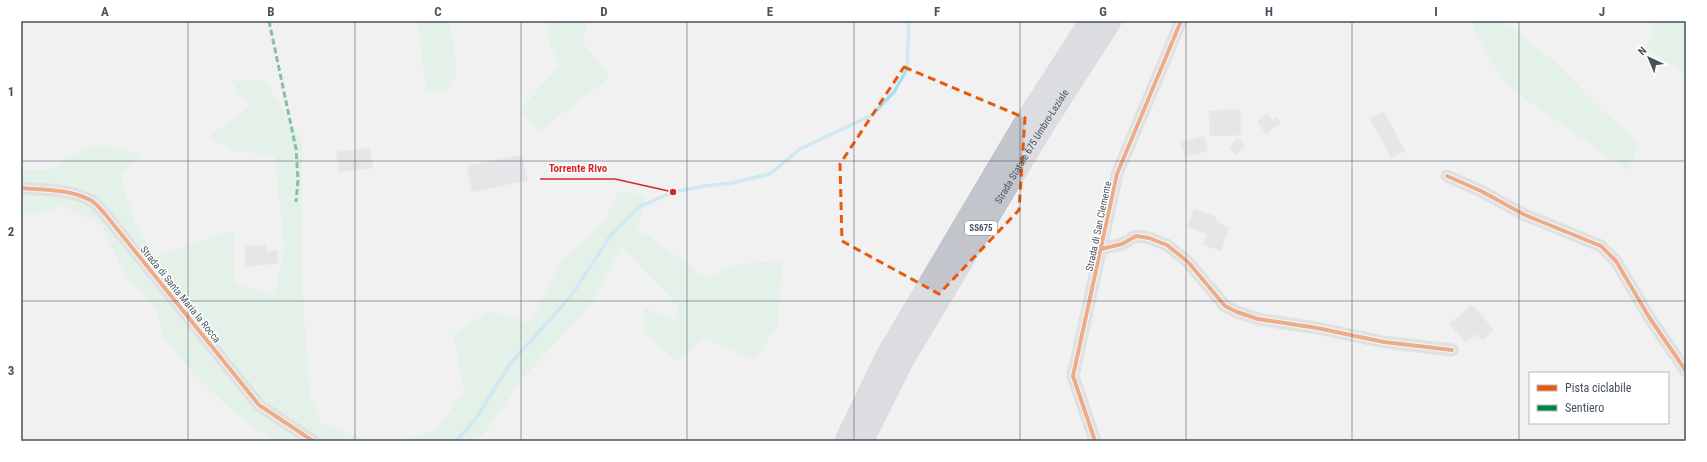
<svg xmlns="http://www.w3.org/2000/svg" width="1707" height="462" font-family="'Roboto Condensed',sans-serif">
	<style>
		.green { fill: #d3f2e0 }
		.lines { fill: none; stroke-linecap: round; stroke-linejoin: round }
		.stream { stroke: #a5e0f2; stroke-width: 3.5 }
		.building { fill: #d8d9db; stroke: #e2e3e4 }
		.trunk-casing { stroke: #b4bac1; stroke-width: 23 }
		.minor { stroke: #cccfd2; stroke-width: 13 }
		.trunk { stroke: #c2c6cc; stroke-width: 22 }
		.quiet { stroke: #00873e; stroke-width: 3; stroke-dasharray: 6 3; stroke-linecap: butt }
		.cycleway-casing { stroke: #fff; stroke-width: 6 }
		.cycleway { stroke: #e8590c; stroke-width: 4 }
		.marked { fill: none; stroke: #e8590c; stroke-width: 3; stroke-dasharray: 8 5; stroke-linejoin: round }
		.grid { fill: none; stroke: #46525f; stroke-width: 1; stroke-opacity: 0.55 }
		.labels { text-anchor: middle; stroke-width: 3; stroke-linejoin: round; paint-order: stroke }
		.shield { fill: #fff; stroke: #7e868f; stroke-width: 1 }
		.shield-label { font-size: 9px; font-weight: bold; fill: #46525f }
		.street-label { font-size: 10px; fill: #46525f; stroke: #fff }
		.leader { fill: none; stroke: #d62828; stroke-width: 1.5 }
		.callout-dot { fill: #d62828; stroke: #fff; stroke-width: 1.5 }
		.callout-label { font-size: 11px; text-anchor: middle; font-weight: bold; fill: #d62828; stroke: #fff; stroke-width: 3; stroke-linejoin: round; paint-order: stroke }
		.neatline { fill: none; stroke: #46525f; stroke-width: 1.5 }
		.grid-label { font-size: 13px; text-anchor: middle; font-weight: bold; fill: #46525f }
	</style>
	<rect width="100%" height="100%" fill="#f1f1f1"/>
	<g class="green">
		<polygon points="418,21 450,21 457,73 450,89 426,92"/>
		<polygon points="547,21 589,21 582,41 610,77 540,131 520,110 561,64 550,45"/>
		<polygon points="1472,21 1506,21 1507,24 1554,61 1602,110 1639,143 1628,171 1505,84 1473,28"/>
		<polygon points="1650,21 1686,21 1686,74 1645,48 1654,32"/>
		<polygon points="231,81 265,81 302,141 301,273 310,396 321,423 369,441 273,441 232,411 195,375 164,339 157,309 126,278 102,225 62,206 33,215 21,212 21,170 48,170 95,144 140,154 120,175 136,226 156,257 233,230 234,283 275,295 284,248 275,155 233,151 209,137 250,106"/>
		<polygon points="619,191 646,195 637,228 707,278 734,264 782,261 778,324 755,360 704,338 677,362 645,332 644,308 676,320 678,306 622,247 589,307 524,377 483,435 474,441 395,441 435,430 464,393 453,334 490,311 530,323 559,264 604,221"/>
	</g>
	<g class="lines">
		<polyline class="stream" points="456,441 475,420 510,364 571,296 611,235 639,207 673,192 705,186 732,183 770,174 800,149 872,115 894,92 907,69 909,21"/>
	</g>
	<g class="building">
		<polygon points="1240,109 1241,135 1210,136 1209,111"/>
		<polygon points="1384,111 1405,151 1391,158 1370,119"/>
		<polygon points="1267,113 1273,120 1277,117 1281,123 1266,134 1257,121"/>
		<polygon points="1204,136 1208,151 1185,157 1181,142"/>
		<polygon points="1238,138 1245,146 1236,155 1229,147"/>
		<polygon points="370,148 373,168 339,172 336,152"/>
		<polygon points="522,155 528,180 472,192 467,166"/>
		<polygon points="1194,209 1216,217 1215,222 1229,227 1221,251 1203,245 1207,234 1187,227"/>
		<polygon points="266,245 267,252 277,250 278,263 245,267 245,246"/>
		<polygon points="1472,305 1494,330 1483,340 1477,334 1466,343 1449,324"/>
	</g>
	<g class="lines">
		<defs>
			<g id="trunk">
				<polyline points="846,441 887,356 1022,128 1091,21"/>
				<path id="s1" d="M862,441L903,359L1042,127L1110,21"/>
			</g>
		</defs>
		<use href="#trunk" class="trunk-casing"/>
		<g class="minor">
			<polyline points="1447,176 1481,191 1525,215 1601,246 1616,261 1649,317 1686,371"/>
			<path d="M21,188C44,190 71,189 92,201C97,204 101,210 105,214L259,405L313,441"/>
			<polyline points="1101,249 1122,244 1136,236 1149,238 1167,245 1188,262 1225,306 1237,312 1258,319 1317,328 1384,342 1452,350"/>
			<polyline points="1095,441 1073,376 1117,174 1181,21"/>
		</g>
		<use href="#trunk" class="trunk"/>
		<polyline class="quiet" points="269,21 296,149 298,180 296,202"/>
		<defs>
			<g id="cycleway">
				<polyline points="1447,176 1481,191 1525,215 1601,246 1616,261 1649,317 1686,371"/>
				<path d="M21,188C44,190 71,189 92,201C97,204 101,210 105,214L259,405L313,441"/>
				<polyline points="1101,249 1122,244 1136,236 1149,238 1167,245 1188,262 1225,306 1237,312 1258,319 1317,328 1384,342 1452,350"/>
				<polyline points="1095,441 1073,376 1117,174 1181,21"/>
			</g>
		</defs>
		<use href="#cycleway" class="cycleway-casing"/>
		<use href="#cycleway" class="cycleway"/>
	</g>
	<path d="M0 0H1707V462H0ZM904,67L1025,118L1019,210L939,294L842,241L840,164Z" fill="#f1f1f1" fill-opacity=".55" fill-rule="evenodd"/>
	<path class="marked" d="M904,67L1025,118L1019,210L939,294L842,241L840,164Z"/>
	<path class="grid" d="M188,21V441M355,21V441M521,21V441M687,21V441M854,21V441M1020,21V441M1186,21V441M1352,21V441M1519,21V441M21,161H1686M21,301H1686"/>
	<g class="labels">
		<rect class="shield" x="965" y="221" width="32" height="14" rx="3"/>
		<g class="shield-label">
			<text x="981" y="231">SS675</text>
		</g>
		<g class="street-label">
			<text dy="4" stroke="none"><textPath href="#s1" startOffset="340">Strada Statale 675 Umbro-Laziale</textPath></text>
			<text transform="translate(1098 226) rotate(-78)" y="4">Strada di San Clemente</text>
			<text transform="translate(181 294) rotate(51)" y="4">Strada di Santa Maria la Rocca</text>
		</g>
	</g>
	<path class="leader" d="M673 192L615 179H540"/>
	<circle class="callout-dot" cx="673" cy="192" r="4"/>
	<g class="callout-label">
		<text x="578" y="172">Torrente Rivo</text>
	</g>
	<rect width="1707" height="462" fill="none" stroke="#ffffff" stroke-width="44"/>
	<rect x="1529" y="372" width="140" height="52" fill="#ffffff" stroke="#b5babf"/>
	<rect x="1537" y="385" width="20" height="6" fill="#e8590c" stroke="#b5babf"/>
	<text x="1565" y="392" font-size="12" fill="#46525f">Pista ciclabile</text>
	<rect x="1537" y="405" width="20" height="6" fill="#00873e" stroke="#b5babf"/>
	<text x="1565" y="412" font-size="12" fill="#46525f">Sentiero</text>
	<g transform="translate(1649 58) rotate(316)" stroke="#ffffff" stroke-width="3" paint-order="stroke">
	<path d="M0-3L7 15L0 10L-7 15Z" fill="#46525f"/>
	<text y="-6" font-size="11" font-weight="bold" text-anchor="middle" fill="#46525f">N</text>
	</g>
	<rect x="22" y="22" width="1663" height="418" class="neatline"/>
	<g class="grid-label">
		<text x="105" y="16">A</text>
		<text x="271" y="16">B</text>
		<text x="438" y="16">C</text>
		<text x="604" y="16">D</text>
		<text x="770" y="16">E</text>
		<text x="937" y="16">F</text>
		<text x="1103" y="16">G</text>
		<text x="1269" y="16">H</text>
		<text x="1436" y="16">I</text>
		<text x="1602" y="16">J</text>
		<text x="11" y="96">1</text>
		<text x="11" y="236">2</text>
		<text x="11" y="375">3</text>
	</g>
</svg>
